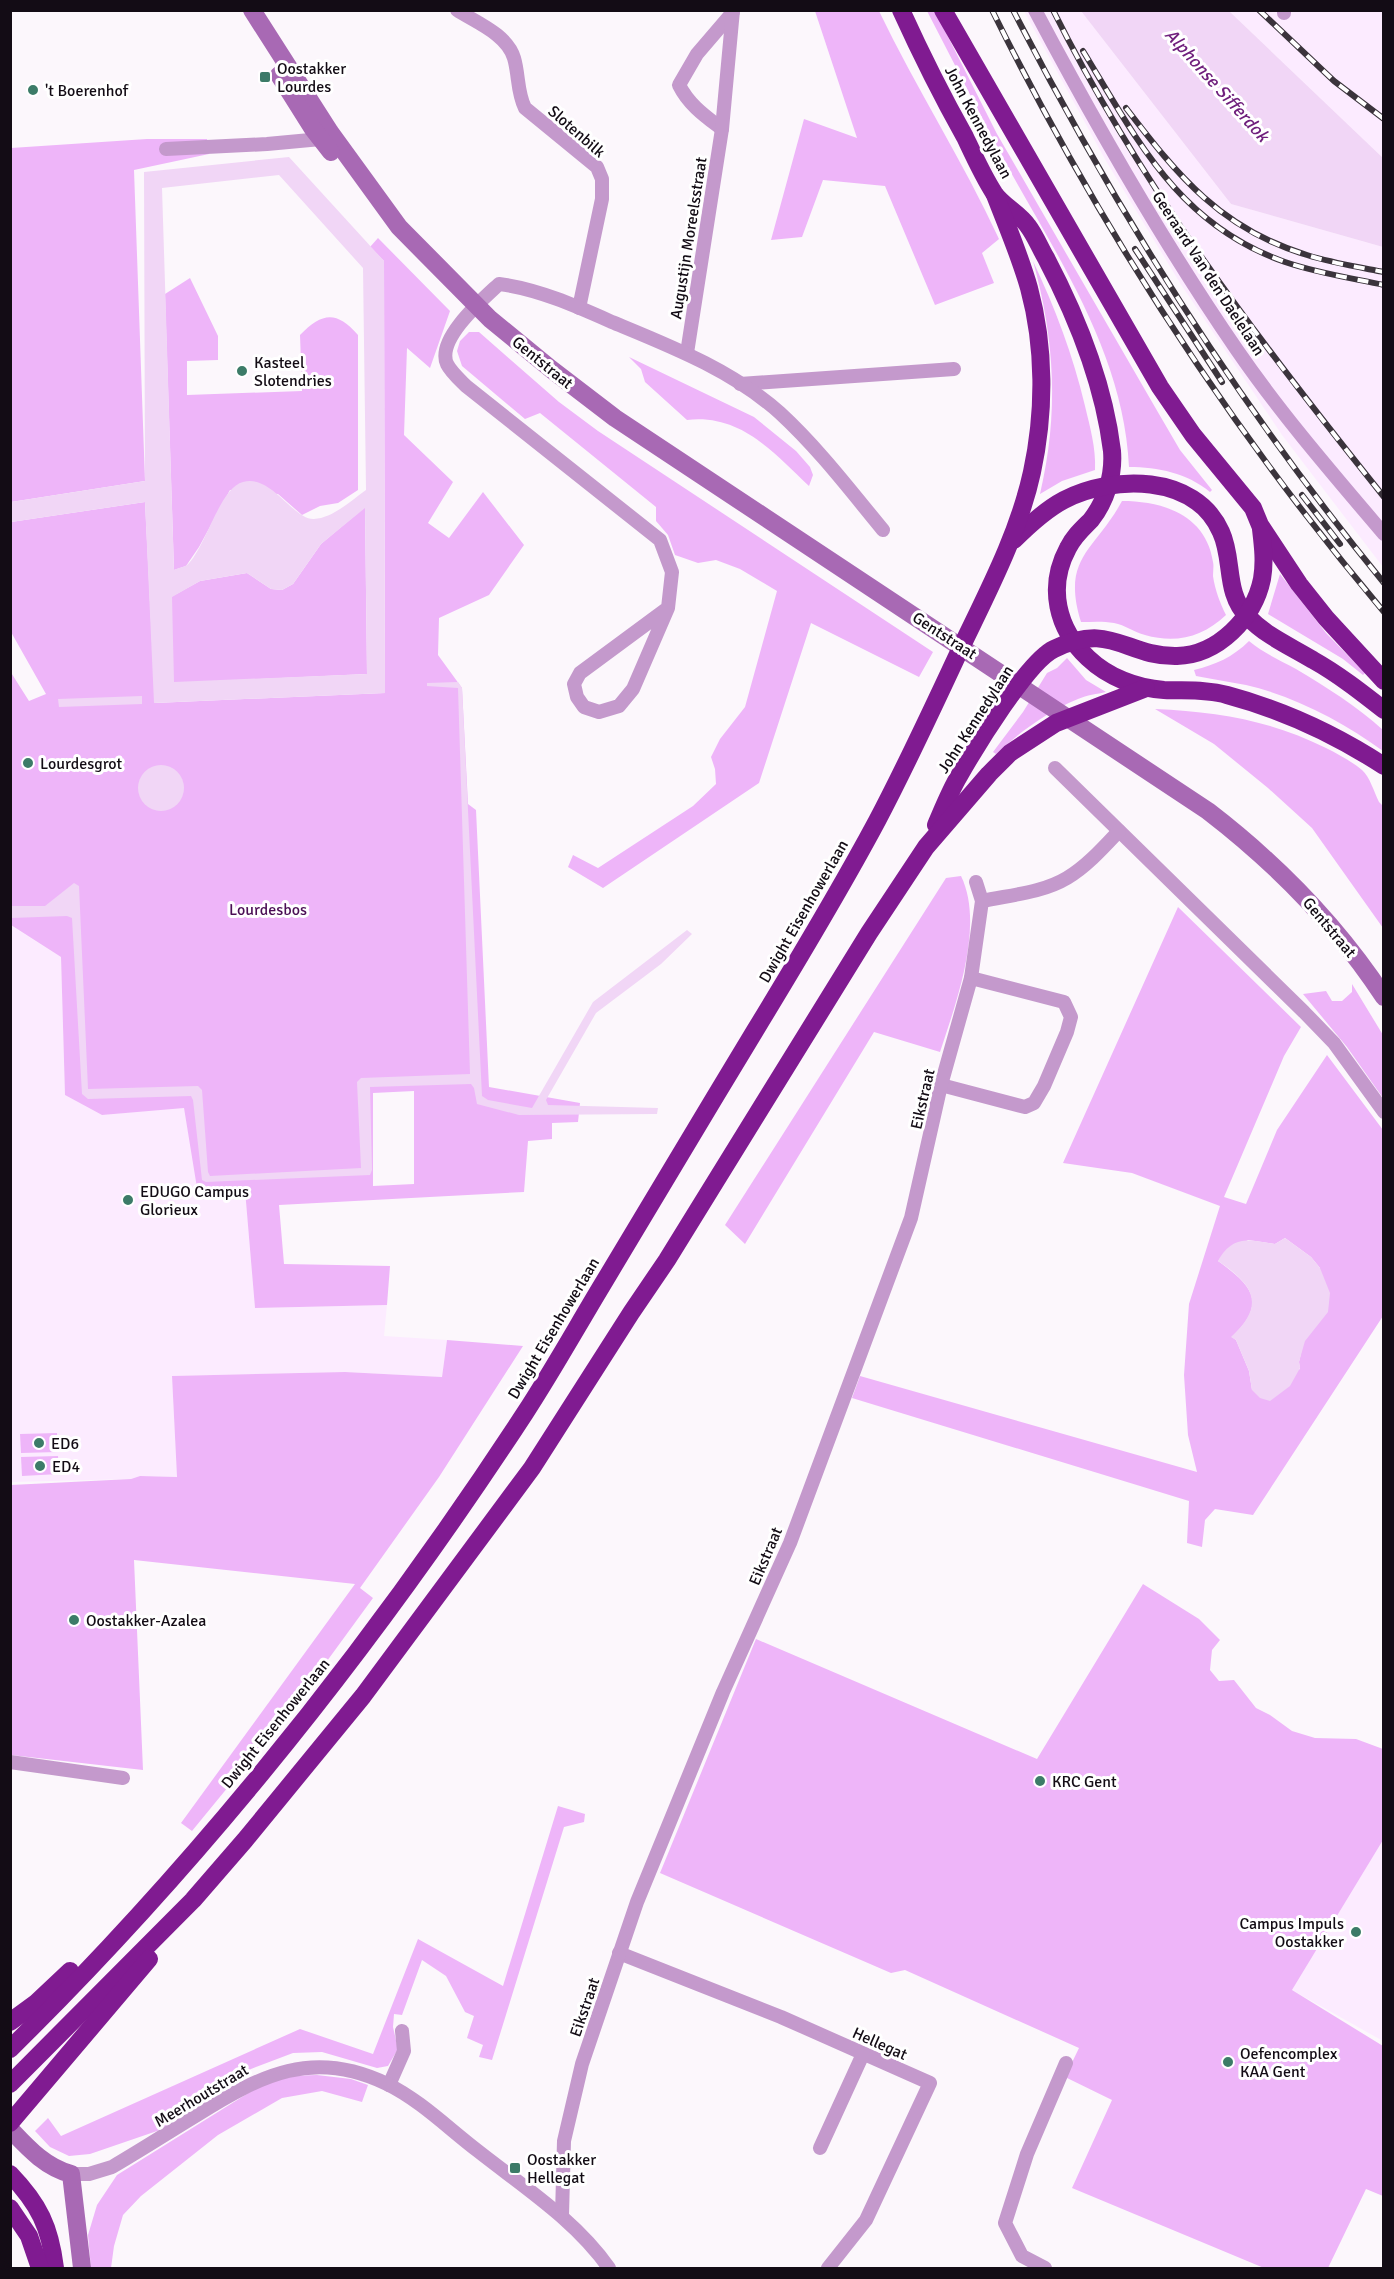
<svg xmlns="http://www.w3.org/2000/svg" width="1394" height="2279" font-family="Signika,sans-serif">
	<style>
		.built { fill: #fcebff }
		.green { fill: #eeb5f9; fill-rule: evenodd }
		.water { fill: #f1d6f6; fill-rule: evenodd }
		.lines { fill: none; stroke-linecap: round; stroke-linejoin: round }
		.street { stroke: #c499cc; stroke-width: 14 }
		.secondary { stroke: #a869b4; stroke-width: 18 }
		.highway { stroke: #801b91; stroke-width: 18 }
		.rail-casing { stroke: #3b343c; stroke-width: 6 }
		.rail { stroke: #fff; stroke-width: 4; stroke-dasharray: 11; stroke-linecap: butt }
		.poi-dot { fill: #3c7b68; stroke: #fff; stroke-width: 2 }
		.labels { text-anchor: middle; stroke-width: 6; stroke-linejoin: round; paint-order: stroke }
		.poi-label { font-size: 16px; fill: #130c15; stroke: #fff; text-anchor: start }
		.street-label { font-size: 16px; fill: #130c15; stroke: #fff }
		.park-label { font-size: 16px; fill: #4b0e55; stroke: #fff }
		.water-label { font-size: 18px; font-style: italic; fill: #70207d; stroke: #fff }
	</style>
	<rect width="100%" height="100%" fill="#fcf7fc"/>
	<g class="built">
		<polygon points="1024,11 1081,11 1231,204 1383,247 1383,567 1282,435 1180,283 1106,161"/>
		<polygon points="1229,11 1383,11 1383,158"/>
		<polygon points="10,925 61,957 65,1095 102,1115 184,1107 190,1142 245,1190 255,1308 387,1305 384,1336 447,1340 442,1377 345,1372 172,1376 177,1477 140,1476 131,1479 11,1482"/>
		<polygon points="1383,1840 1383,2041 1292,1990"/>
	</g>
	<g class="green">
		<path d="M815,11H879C916,88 963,161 999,239L982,253L994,283L935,305L885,186L823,180L802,237L771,240L804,119L857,138Z"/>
		<path d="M927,11H935L997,134L1159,414L1180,450L1212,490L1210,492C1187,473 1158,467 1129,467C1124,357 1061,262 1009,169C981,117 954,63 927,11Z"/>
		<polygon points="147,139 207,139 209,154 134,170 145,481 11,502 11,148"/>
		<path d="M378,238L450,311L430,368L407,348L404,435L453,482L428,523L449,538L483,492L524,545L489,595L439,618L438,655L462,688L468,804L476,810L489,1087L580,1103L578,1122L552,1123V1139L528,1141L524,1192L279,1205L284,1264L390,1266L387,1305L255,1308L245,1190L198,1194L184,1108L102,1115L65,1095L61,957L11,925L10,671L29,701L46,694L11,632V522L145,502L155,703L385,693L384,261L370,247ZM414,1091V1184L373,1186V1093Z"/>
		<path d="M1033,261C1055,308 1073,355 1085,406C1090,427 1096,448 1095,470L1062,481L1040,494C1059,414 1055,340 1033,261Z"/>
		<path d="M190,278L218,336V360L187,361V395L302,391L300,335C322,313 336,310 358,335V490L338,503L320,506L302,515L278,494L230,490L199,547L186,566L174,570L165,294Z"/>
		<polygon points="469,332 479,332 559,402 598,431 933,652 919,677 811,623 759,783 603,888 568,867 573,855 598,868 693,806 716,784 715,769 711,757 720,739 745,707 777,591 740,569 716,560 698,563 675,555 668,535 656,521 656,507 540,413 525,419 462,366 457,351 460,341"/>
		<path d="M629,357L754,417L796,451L810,467L813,475L809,486C773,452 741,414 687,420L645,382L641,369Z"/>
		<path d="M1122,501C1163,501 1206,515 1213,562C1214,566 1213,571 1213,576C1215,590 1220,603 1226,615C1203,637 1176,644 1145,635C1134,632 1125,625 1114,623C1103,621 1092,622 1081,622C1061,557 1095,551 1122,501Z"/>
		<polygon points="365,507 367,674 173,683 171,597 200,581 247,573 271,589 282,590 293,584 321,544"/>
		<polygon points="1280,574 1326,633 1365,673 1363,675 1343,659 1268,614"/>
		<path d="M1249,641C1263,653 1280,660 1296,669C1326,687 1357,706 1383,730V751C1344,722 1294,696 1246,685C1229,682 1212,679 1196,676L1194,670C1215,665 1233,657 1249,641Z"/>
		<path d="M1067,658L1086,680L1106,692C1097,694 1087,695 1078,699C1048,711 1020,732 996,754L993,752L1023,712L1047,673L1057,668Z"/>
		<path d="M1155,709C1217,712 1270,720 1326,748C1338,754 1351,761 1362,770C1370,777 1374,792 1379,802L1383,806V928L1312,828L1268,788L1214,744Z"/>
		<path d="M961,876C985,925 956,1003 940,1052L874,1032L745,1244L725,1225L946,878Z"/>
		<path d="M1178,907L1301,1027L1284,1056L1224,1197L1246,1204L1277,1130L1327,1055L1383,1130V1316L1253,1515L1215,1509L1205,1520L1202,1547L1187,1543L1189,1501L852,1398L860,1376L1197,1472L1188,1435L1184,1375L1189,1304L1220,1206L1132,1173L1063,1163ZM1285,1238L1311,1257L1320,1268L1299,1362L1300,1369L1252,1390L1249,1371L1236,1340L1232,1337C1268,1302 1252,1286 1218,1261L1248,1240L1275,1244Z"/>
		<polygon points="1352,984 1383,1035 1383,1098 1347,1047 1303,994 1326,991 1332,1001 1342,1001 1352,992"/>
		<polygon points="447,1340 523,1346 439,1477 360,1588 373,1598 292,1709 192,1831 181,1823 355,1584 134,1560 143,1770 11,1755 11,1485 131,1479 140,1476 177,1477 172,1376 345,1372 442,1377"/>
		<polygon points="57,1433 58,1452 21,1453 20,1434"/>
		<polygon points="58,1456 59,1474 22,1476 21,1457"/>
		<polygon points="1143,1584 1199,1619 1220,1640 1212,1650 1210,1670 1219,1681 1234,1680 1256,1708 1270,1715 1292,1731 1315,1738 1356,1739 1383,1749 1383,1840 1292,1990 1383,2046 1383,2196 1366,2189 1328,2268 1264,2268 1072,2188 1112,2100 1065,2077 1079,2048 905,1970 891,1973 660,1873 756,1639 1037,1759"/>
		<polygon points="558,1806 585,1814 584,1822 564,1827 492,2060 479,2057 483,2045 467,2038 474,2016 465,2012 446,1976 422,1960 402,2015 394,2014 393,2027 398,2049 388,2066 377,2068 322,2052 293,2053 251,2069 160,2130 90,2154 69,2156 50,2147 35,2131 48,2118 61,2136 300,2029 373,2054 418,1939 503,1986"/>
		<polygon points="317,2075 351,2079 368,2085 362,2102 322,2091 282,2098 218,2135 141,2196 123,2215 114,2246 111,2268 91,2268 88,2235 97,2205 117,2175 258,2087 287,2076"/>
	</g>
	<g class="water">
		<polygon points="1081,11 1229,11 1383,158 1383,247 1231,204"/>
		<path d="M289,157L384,261L385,693L154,703L145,502L11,522V502L145,481L144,172ZM279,175L363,268L366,490C352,500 333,518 314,519C293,520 272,474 243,482C219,488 206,548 187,565C184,567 178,568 174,570L162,188ZM365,508L367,674L174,682L172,597L200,581L247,573L271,589L282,590L293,584L321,544Z"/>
		<polygon points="458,682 462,688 482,1096 488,1100 532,1108 593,1002 687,930 692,934 661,964 596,1013 546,1100 548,1105 658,1108 657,1114 519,1115 477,1104 474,1088 471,1084 370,1087 372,1170 370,1175 206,1182 202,1180 193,1100 191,1096 88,1099 82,1094 72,918 67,916 11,918 11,906 45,906 74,883 79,886 88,1089 198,1086 202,1090 208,1172 210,1176 361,1168 357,1082 361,1078 470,1074 458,688 427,686 427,683"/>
		<polygon points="142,696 142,704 59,707 58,699"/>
		<circle cx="161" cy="788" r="23"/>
		<path d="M1285,1238L1311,1257L1320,1268L1330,1293L1328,1312L1305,1341L1299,1362L1300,1368L1290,1386L1270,1401L1260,1398L1252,1390L1249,1371L1236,1340L1231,1337C1266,1305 1254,1285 1218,1261C1233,1234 1250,1240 1275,1244Z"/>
	</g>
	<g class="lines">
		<g class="street">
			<path d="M457,10C475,22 507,34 514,58C519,75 517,92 525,108L597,167L602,179V199L579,308"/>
			<path d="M1035,10C1097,127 1162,241 1237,350C1281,414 1333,474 1384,534"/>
			<polyline points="1284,13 1284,10"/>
			<path d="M722,129C705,116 689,105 679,85L697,54L733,12"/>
			<polyline points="166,149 267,144 321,139"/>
			<polyline points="687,353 722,129 733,10"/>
			<polyline points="740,384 954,369"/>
			<path d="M668,608L580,673L574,684L577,697L584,707L599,712L619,706L633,689L668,608L672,572L660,540L466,386C460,380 451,372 447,364C436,339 483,299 499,284C538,289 576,306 612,322C670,346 732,370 780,413C818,448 850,490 883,530"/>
			<polyline points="1055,768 1304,1012 1334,1043 1384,1112"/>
			<path d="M982,901C1010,895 1042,893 1067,878C1086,867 1104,847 1119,831"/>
			<polyline points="941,1085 1025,1107 1034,1103 1044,1086 1067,1032 1071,1017 1064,1002 971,978"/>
			<polyline points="10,1762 123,1778"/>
			<polyline points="619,1953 781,2017 930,2083 866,2220 828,2268"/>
			<polyline points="389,2085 404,2051 402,2031"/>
			<polyline points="820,2148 863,2054"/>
			<path d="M71,2174H89L112,2167C141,2150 169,2132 197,2115C261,2075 313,2048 387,2084C420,2100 449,2129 478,2151C525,2188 575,2220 609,2268"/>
			<polyline points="562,2215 564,2141 582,2064 637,1902 723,1692 790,1543 911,1218 941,1085 971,978 982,901 976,882"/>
			<polyline points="1045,2268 1022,2256 1005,2223 1027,2154 1066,2063"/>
		</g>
		<g class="secondary">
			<path d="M252,10L330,132L399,227L490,319L551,369L615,418L1208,811C1277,864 1336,924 1384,997"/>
			<polyline points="279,75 313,129 331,152"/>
			<path d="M10,2129C28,2148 45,2167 71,2174L82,2268"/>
		</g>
		<g class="highway">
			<path d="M901,10C921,54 942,96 965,137C974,156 983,176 994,193C1003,206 1019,213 1028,226C1035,235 1040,248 1046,258C1077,317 1104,385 1112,451C1114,475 1106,501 1091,520C1082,529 1074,536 1068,548C1047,587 1057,629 1088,658C1108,677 1136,688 1164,690C1185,691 1206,689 1227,695C1283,710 1335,734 1384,766"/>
			<polyline points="943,10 1160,387 1193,435 1253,508 1260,525 1299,584 1326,618 1384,681"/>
			<path d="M1014,540C1029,525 1045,510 1064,500C1112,475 1195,473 1221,532C1234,560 1224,593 1248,617C1266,636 1290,646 1313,660C1338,674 1361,692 1384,710"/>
			<path d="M936,825C943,809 950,791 959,776C975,748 1028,661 1054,649C1112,621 1125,657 1177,656C1218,655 1254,618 1262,579C1265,562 1263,546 1261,529"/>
			<polyline points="10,2022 36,2003 70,1971"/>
			<path d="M10,2049C205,1857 376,1641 525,1413C553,1370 578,1325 604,1282C655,1197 705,1113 756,1029C798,960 839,892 877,821C906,766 932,710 958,654C986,595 1018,536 1032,472C1045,412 1045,347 1029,288C1020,256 1007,226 995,195"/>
			<polyline points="10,2084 193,1900 245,1840 363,1696 532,1468 631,1313 667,1260 869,933 926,847 989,774 1010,753 1056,723 1146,688"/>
			<polyline points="10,2123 149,1959"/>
			<path d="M10,2174C39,2204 50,2227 55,2268"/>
			<polyline points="10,2208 29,2236 40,2268"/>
		</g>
		<defs>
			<g id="rail">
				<path d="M992,10C1098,225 1230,429 1384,612"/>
				<path d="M1013,10C1117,213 1239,406 1384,583"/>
				<path d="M1053,10C1141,187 1261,344 1384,497"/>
				<polyline points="1259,10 1334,81 1384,119"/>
				<path d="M1083,51C1138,141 1178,224 1285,262C1317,273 1351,278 1384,285"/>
				<path d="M1126,108C1178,176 1221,229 1307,255C1332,263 1358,267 1384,272"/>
				<polyline points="1135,249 1222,382"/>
				<polyline points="1302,495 1340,544"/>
			</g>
		</defs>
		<use href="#rail" class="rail-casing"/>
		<use href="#rail" class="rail"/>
	</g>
	<g class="poi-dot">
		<rect x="259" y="71" width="12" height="12" rx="3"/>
		<circle cx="33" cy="90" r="6"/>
		<circle cx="242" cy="371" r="6"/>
		<circle cx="28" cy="763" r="6"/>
		<circle cx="128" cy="1200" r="6"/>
		<circle cx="39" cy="1443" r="6"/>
		<circle cx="40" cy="1466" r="6"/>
		<circle cx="74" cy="1620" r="6"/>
		<circle cx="1040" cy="1781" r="6"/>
		<circle cx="1356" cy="1932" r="6"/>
		<circle cx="1228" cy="2062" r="6"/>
		<rect x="509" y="2162" width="12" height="12" rx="3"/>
	</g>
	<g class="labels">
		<g class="poi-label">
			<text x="277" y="74">Oostakker<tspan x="277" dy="18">Lourdes</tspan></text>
			<text x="45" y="96">'t Boerenhof</text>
			<text x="254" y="368">Kasteel<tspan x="254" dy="18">Slotendries</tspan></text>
			<text x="40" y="769">Lourdesgrot</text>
			<text x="140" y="1197">EDUGO Campus<tspan x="140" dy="18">Glorieux</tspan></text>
			<text x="51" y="1449">ED6</text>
			<text x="52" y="1472">ED4</text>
			<text x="86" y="1626">Oostakker-Azalea</text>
			<text x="1052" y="1787">KRC Gent</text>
			<text x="1344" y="1929" text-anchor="end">Campus Impuls<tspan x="1344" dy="18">Oostakker</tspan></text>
			<text x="1240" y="2059">Oefencomplex<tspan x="1240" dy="18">KAA Gent</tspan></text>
			<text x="527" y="2165">Oostakker<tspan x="527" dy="18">Hellegat</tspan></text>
		</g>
		<g class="street-label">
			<text transform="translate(979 122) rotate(62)" y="6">John Kennedylaan</text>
			<text transform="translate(577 131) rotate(41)" y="6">Slotenbilk</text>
			<text transform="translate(688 238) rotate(-81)" y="6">Augustijn Moreelsstraat</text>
			<text transform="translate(1209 273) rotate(57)" y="6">Geeraard Van den Daelelaan</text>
			<text transform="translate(543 362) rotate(39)" y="6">Gentstraat</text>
			<text transform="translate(945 635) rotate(33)" y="6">Gentstraat</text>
			<text transform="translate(975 719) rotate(-57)" y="6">John Kennedylaan</text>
			<text transform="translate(803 911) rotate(-60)" y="6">Dwight Eisenhowerlaan</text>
			<text transform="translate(1330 927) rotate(50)" y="6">Gentstraat</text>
			<text transform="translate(922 1099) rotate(-77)" y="6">Eikstraat</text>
			<text transform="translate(553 1328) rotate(-59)" y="6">Dwight Eisenhowerlaan</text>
			<text transform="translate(765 1556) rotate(-67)" y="6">Eikstraat</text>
			<text transform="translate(275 1723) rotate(-51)" y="6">Dwight Eisenhowerlaan</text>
			<text transform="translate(584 2007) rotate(-71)" y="6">Eikstraat</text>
			<text transform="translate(880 2043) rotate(24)" y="6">Hellegat</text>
			<text transform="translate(201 2095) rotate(-31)" y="6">Meerhoutstraat</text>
		</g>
		<g class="park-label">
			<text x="268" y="915">Lourdesbos</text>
		</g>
		<g class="water-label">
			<text transform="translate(1217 85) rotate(48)" y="6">Alphonse Sifferdok</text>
		</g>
	</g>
	<rect width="1394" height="2279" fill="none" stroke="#130c15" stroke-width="24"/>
</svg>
